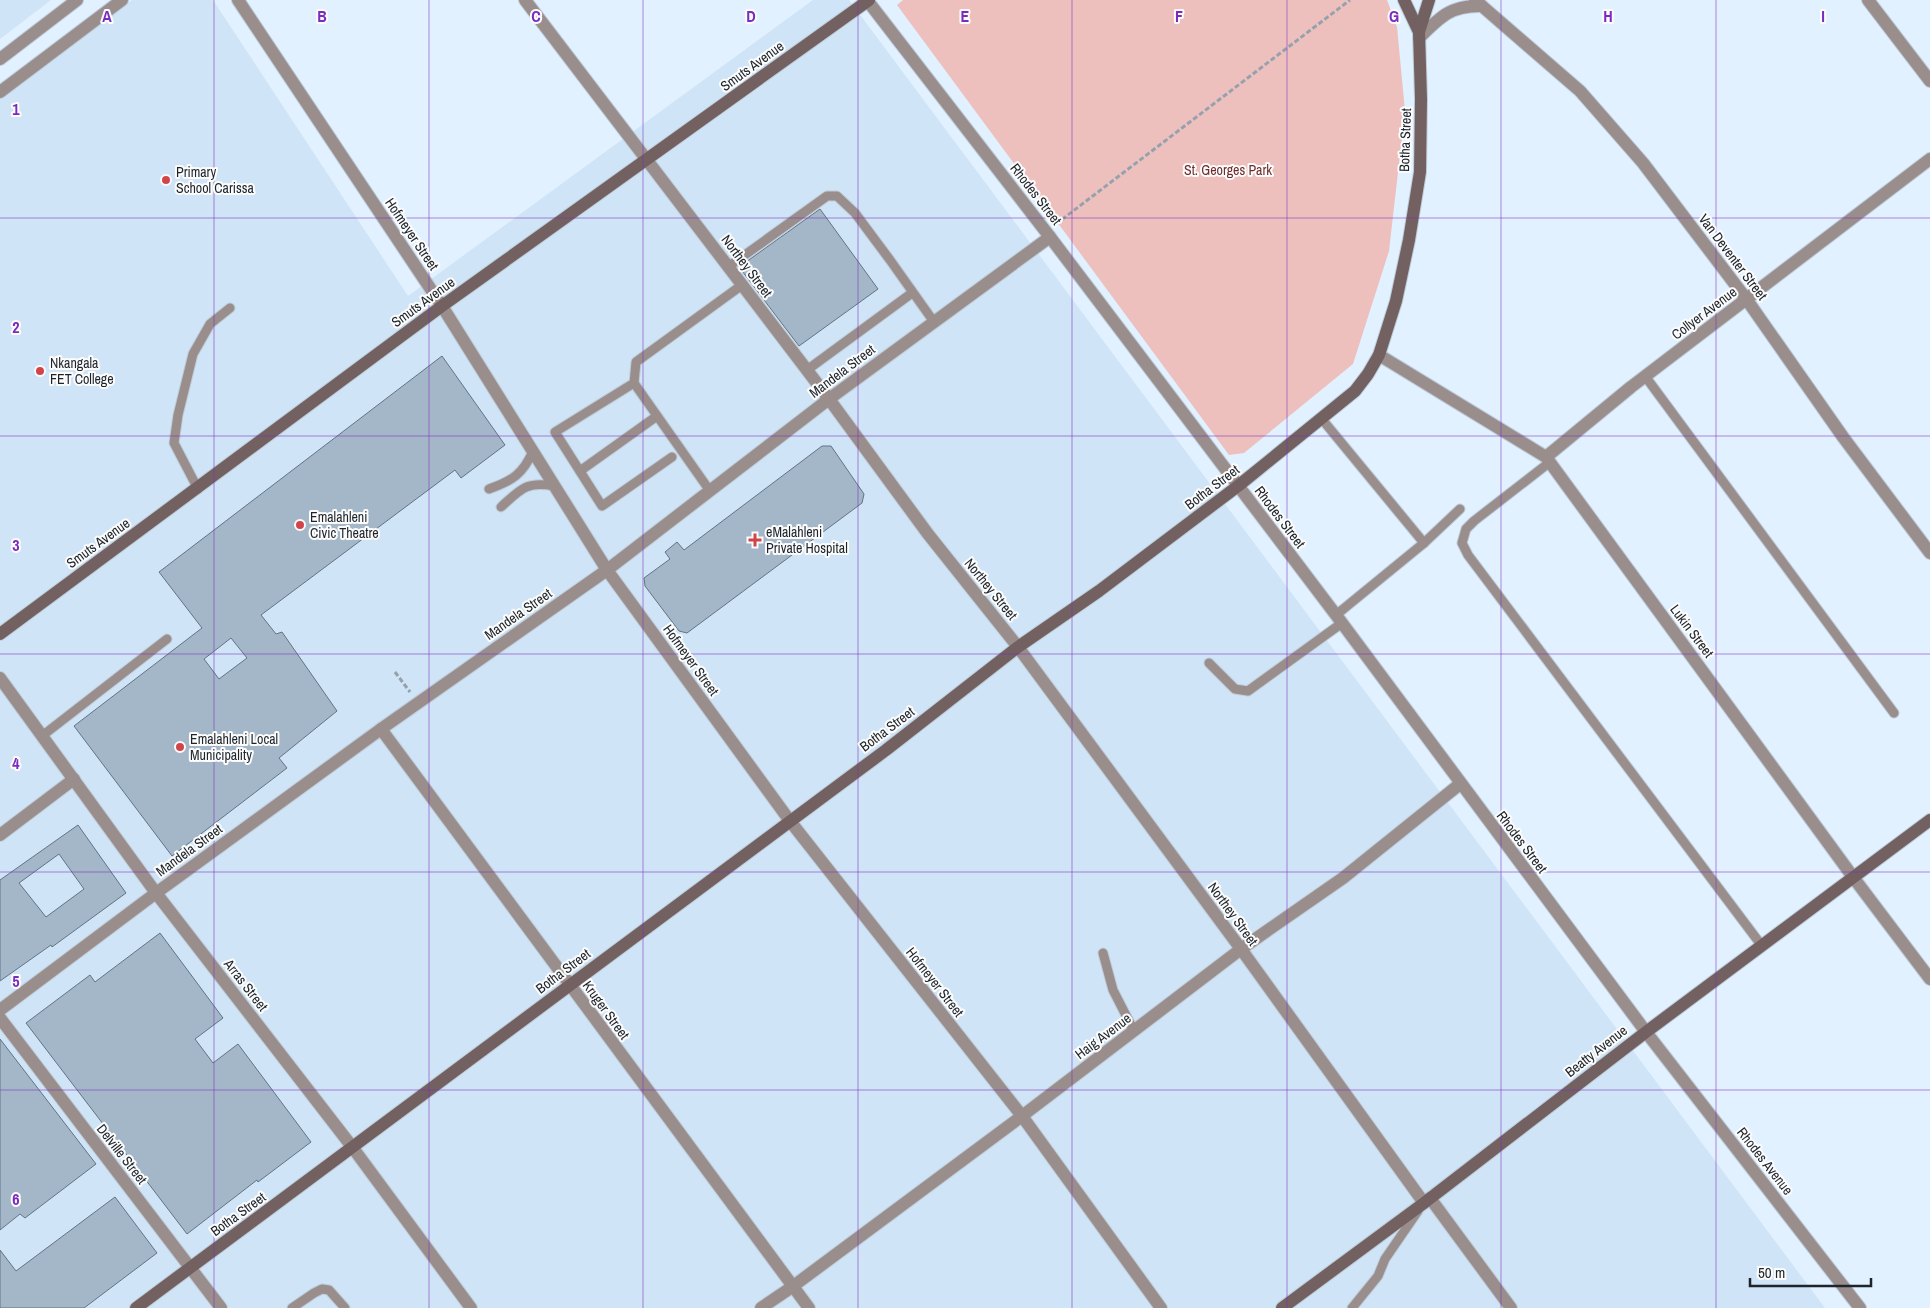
<svg xmlns="http://www.w3.org/2000/svg" width="1930" height="1308" font-family="'Archivo Narrow',sans-serif">
	<style>
		.built { fill: #cfe4f6 }
		.green { fill: #eec0bd }
		.building { fill: #a4b7c8; stroke: #627484; fill-rule: evenodd }
		.lines { fill: none; stroke-linecap: round; stroke-linejoin: round }
		.lane-casing { stroke: #beccd9; stroke-width: 11 }
		.street-casing { stroke: #beccd9; stroke-width: 14 }
		.secondary-casing { stroke: #beccd9; stroke-width: 14 }
		.path { stroke: #95a2ad; stroke-width: 3; stroke-dasharray: 5 2.5; stroke-linecap: butt }
		.lane { stroke: #9a8e8d; stroke-width: 9 }
		.street { stroke: #9a8e8d; stroke-width: 12 }
		.secondary { stroke: #726160; stroke-width: 12 }
		.grid { fill: none; stroke: #7b2cbf; stroke-width: 1; stroke-opacity: 0.55 }
		.poi-dot { fill: #d34449; stroke: #fcfcfc; stroke-width: 2 }
		.labels { text-anchor: middle; stroke-width: 4; stroke-linejoin: round; paint-order: stroke }
		.street-label { font-size: 14px; fill: #1d242b; stroke: #fcfcfc }
		.park-label { font-size: 14px; fill: #6e2c2c; stroke: #fcfcfc }
		.poi-label { font-size: 14px; fill: #1d242b; stroke: #fcfcfc; text-anchor: start }
		.grid-label { font-size: 16px; text-anchor: middle; font-weight: bold; fill: #7b2cbf; stroke: #fcfcfc; stroke-width: 4; stroke-linejoin: round; paint-order: stroke }
	</style>
	<rect width="100%" height="100%" fill="#e1f1ff"/>
	<g class="built">
		<polygon points="0,0 51,0 0,39"/>
		<polygon points="132,0 213,0 408,296 813,0 849,0 1825,1308 0,1308 0,99"/>
	</g>
	<polygon class="green" points="903,0 1387,0 1397,27 1405,111 1389,251 1353,364 1244,453 1229,455 897,5"/>
	<g class="building">
		<polygon points="820,209 878,289 799,346 739,267"/>
		<path d="M442,356L505,445L461,478L455,470L261,615L276,634L282,632L337,711L279,758L287,768L172,856L74,726L202,628L159,572ZM231,638L247,658L219,679L204,659Z"/>
		<polygon points="822,446 831,446 864,494 862,503 687,633 679,631 645,586 644,578 670,559 665,552 677,542 684,550"/>
		<path d="M78,825L126,893L52,947L51,945L0,981V880ZM59,854L84,889L46,917L19,883Z"/>
		<polygon points="160,933 223,1018 195,1039 213,1063 238,1044 311,1142 258,1182 257,1180 187,1234 26,1023 90,975 95,982"/>
		<polygon points="0,1039 96,1164 25,1218 20,1214 0,1230"/>
		<polygon points="115,1197 157,1253 84,1308 0,1308 0,1250 16,1271"/>
	</g>
	<g class="lines">
		<defs>
			<g id="lane">
				<polyline points="728,267 827,196 837,196 855,213 890,260 934,322"/>
				<polyline points="807,370 912,293"/>
				<polyline points="1645,376 1894,713"/>
				<polyline points="634,383 710,491"/>
				<polyline points="1321,418 1424,543"/>
				<polyline points="672,457 602,506 555,432 634,383 636,362 742,285"/>
				<polyline points="1550,462 1474,521 1466,529 1462,543 1468,555 1762,946"/>
				<polyline points="580,471 657,416"/>
				<polyline points="198,489 174,443 178,415 193,354 210,324 230,308"/>
				<path d="M489,489C512,481 523,474 533,451"/>
				<path d="M501,507C521,489 526,481 554,486"/>
				<polyline points="1336,615 1424,543 1460,509"/>
				<polyline points="1209,663 1235,689 1248,691 1342,623"/>
				<polyline points="42,736 167,639"/>
				<polyline points="1103,953 1113,990 1134,1031"/>
				<polyline points="292,1308 314,1293 322,1289 329,1290 345,1308"/>
				<polyline points="1352,1308 1378,1276 1385,1259 1418,1211"/>
			</g>
			<g id="street">
				<polyline points="238,0 442,306 607,570 790,821 1022,1116 1161,1308"/>
				<polyline points="525,0 829,399 928,534 1018,647 1241,949 1424,1203"/>
				<polyline points="867,0 1050,237 1336,615 1646,1032 1860,1308"/>
				<polyline points="1475,0 1580,91 1643,163 1747,300 1843,437 1930,553"/>
				<polyline points="1868,0 1930,81"/>
				<path d="M1419,38C1440,17 1451,5 1482,6"/>
				<polyline points="0,59 77,0"/>
				<polyline points="0,92 122,0"/>
				<polyline points="1379,355 1546,457 1853,877 1930,979"/>
				<polyline points="1546,457 1631,387 1930,159"/>
				<polyline points="0,678 156,893 353,1148 471,1308"/>
				<polyline points="381,729 809,1308"/>
				<polyline points="0,835 74,779"/>
				<polyline points="0,1010 156,893 381,729 607,570 829,399 1050,237"/>
				<polyline points="0,1018 221,1308"/>
				<polyline points="1430,1198 1511,1308"/>
				<polyline points="761,1308 792,1287 1022,1116 1241,949 1343,878 1460,784"/>
			</g>
			<g id="secondary">
				<polyline points="1404,0 1419,32"/>
				<polyline points="0,634 442,306 869,0"/>
				<polyline points="136,1308 886,750 1018,647 1099,591 1238,486 1355,391 1368,374 1379,355 1396,301 1409,240 1420,172 1421,99 1419,32 1429,0"/>
				<polyline points="1282,1308 1424,1203 1646,1032 1930,820"/>
			</g>
		</defs>
		<use href="#lane" class="lane-casing"/>
		<use href="#street" class="street-casing"/>
		<use href="#secondary" class="secondary-casing"/>
		<g class="path">
			<polyline points="1056,224 1350,0"/>
			<polyline points="395,672 410,692"/>
		</g>
		<use href="#lane" class="lane"/>
		<use href="#street" class="street"/>
		<use href="#secondary" class="secondary"/>
	</g>
	<path class="grid" d="M214,0V1308M429,0V1308M643,0V1308M858,0V1308M1072,0V1308M1287,0V1308M1501,0V1308M1716,0V1308M0,218H1930M0,436H1930M0,654H1930M0,872H1930M0,1090H1930"/>
	<g class="poi-dot">
		<circle cx="166" cy="180" r="5"/>
		<circle cx="40" cy="371" r="5"/>
		<circle cx="300" cy="525" r="5"/>
		<path d="M752.5 532.5h5v5h5v5h-5v5h-5v-5h-5v-5h5z"/>
		<circle cx="180" cy="747" r="5"/>
	</g>
	<g class="labels">
		<g class="street-label">
			<text transform="translate(752 66) rotate(-36)" y="5">Smuts Avenue</text>
			<text transform="translate(1405 140) rotate(-88)" y="5">Botha Street</text>
			<text transform="translate(1036 194) rotate(52)" y="5">Rhodes Street</text>
			<text transform="translate(412 234) rotate(56)" y="5">Hofmeyer Street</text>
			<text transform="translate(1733 257) rotate(53)" y="5">Van Deventer Street</text>
			<text transform="translate(747 266) rotate(53)" y="5">Northey Street</text>
			<text transform="translate(423 302) rotate(-36)" y="5">Smuts Avenue</text>
			<text transform="translate(1704 313) rotate(-37)" y="5">Collyer Avenue</text>
			<text transform="translate(842 371) rotate(-37)" y="5">Mandela Street</text>
			<text transform="translate(1212 487) rotate(-37)" y="5">Botha Street</text>
			<text transform="translate(1280 517) rotate(53)" y="5">Rhodes Street</text>
			<text transform="translate(98 543) rotate(-36)" y="5">Smuts Avenue</text>
			<text transform="translate(991 589) rotate(51)" y="5">Northey Street</text>
			<text transform="translate(518 614) rotate(-35)" y="5">Mandela Street</text>
			<text transform="translate(1692 631) rotate(53)" y="5">Lukin Street</text>
			<text transform="translate(691 660) rotate(54)" y="5">Hofmeyer Street</text>
			<text transform="translate(887 729) rotate(-37)" y="5">Botha Street</text>
			<text transform="translate(1522 842) rotate(53)" y="5">Rhodes Street</text>
			<text transform="translate(189 850) rotate(-36)" y="5">Mandela Street</text>
			<text transform="translate(1233 914) rotate(54)" y="5">Northey Street</text>
			<text transform="translate(563 971) rotate(-37)" y="5">Botha Street</text>
			<text transform="translate(935 982) rotate(52)" y="5">Hofmeyer Street</text>
			<text transform="translate(246 985) rotate(52)" y="5">Arras Street</text>
			<text transform="translate(606 1010) rotate(54)" y="5">Kruger Street</text>
			<text transform="translate(1103 1036) rotate(-37)" y="5">Haig Avenue</text>
			<text transform="translate(1596 1051) rotate(-38)" y="5">Beatty Avenue</text>
			<text transform="translate(122 1154) rotate(52)" y="5">Delville Street</text>
			<text transform="translate(1765 1161) rotate(52)" y="5">Rhodes Avenue</text>
			<text transform="translate(238 1214) rotate(-36)" y="5">Botha Street</text>
		</g>
		<g class="park-label">
			<text x="1228" y="175">St. Georges Park</text>
		</g>
		<g class="poi-label">
			<text x="176" y="177">Primary<tspan x="176" dy="16">School Carissa</tspan></text>
			<text x="50" y="368">Nkangala<tspan x="50" dy="16">FET College</tspan></text>
			<text x="310" y="522">Emalahleni<tspan x="310" dy="16">Civic Theatre</tspan></text>
			<text x="766" y="537">eMalahleni<tspan x="766" dy="16">Private Hospital</tspan></text>
			<text x="190" y="744">Emalahleni Local<tspan x="190" dy="16">Municipality</tspan></text>
		</g>
	</g>
	<g class="grid-label">
		<text x="107" y="22">A</text>
		<text x="322" y="22">B</text>
		<text x="536" y="22">C</text>
		<text x="751" y="22">D</text>
		<text x="965" y="22">E</text>
		<text x="1179" y="22">F</text>
		<text x="1394" y="22">G</text>
		<text x="1608" y="22">H</text>
		<text x="1823" y="22">I</text>
		<text x="16" y="115">1</text>
		<text x="16" y="333">2</text>
		<text x="16" y="551">3</text>
		<text x="16" y="769">4</text>
		<text x="16" y="987">5</text>
		<text x="16" y="1205">6</text>
	</g>
	<path d="M1750 1278v8h121v-8" fill="none" stroke="#1d242b" stroke-width="2.5"/>
	<text x="1758" y="1278" font-size="15" fill="#1d242b" stroke="#fcfcfc" stroke-width="4" paint-order="stroke">50 m</text>
</svg>
